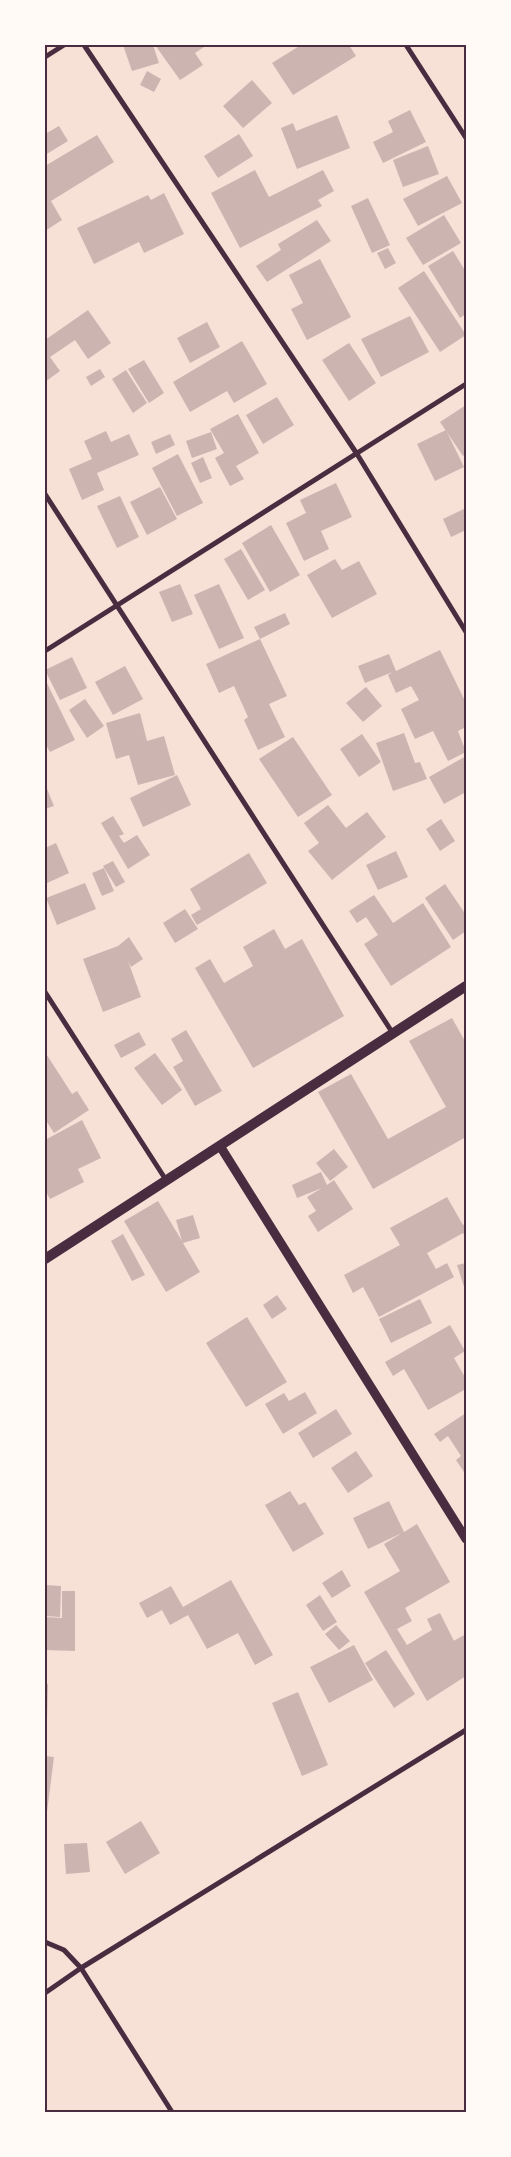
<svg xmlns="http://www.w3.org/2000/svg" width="511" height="2157" font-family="'Crimson Pro',serif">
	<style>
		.building { fill: #ccb4b1 }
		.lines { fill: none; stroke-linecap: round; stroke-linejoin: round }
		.minor { stroke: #4a2c40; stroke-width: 5 }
		.tertiary { stroke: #4a2c40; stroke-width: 9 }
		.secondary { stroke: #4a2c40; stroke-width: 10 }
		.neatline { fill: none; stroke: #4a2c40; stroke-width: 2 }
	</style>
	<rect width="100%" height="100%" fill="#f7e1d7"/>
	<g class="building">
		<polygon points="123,45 153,45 159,63 132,71"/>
		<polygon points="155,45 203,45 204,47 195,53 203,65 180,80"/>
		<polygon points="301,45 349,45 356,56 293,95 272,63"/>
		<polygon points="147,71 161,79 154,92 140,85"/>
		<polygon points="252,80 272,103 243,128 223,106"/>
		<polygon points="410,110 426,142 383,163 373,142 393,132 388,121"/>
		<polygon points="337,115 350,148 297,169 281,128 293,123 296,131"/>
		<polygon points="59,126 68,141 45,155 45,134"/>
		<polygon points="239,134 253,156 218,178 204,156"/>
		<polygon points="97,135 114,162 51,201 62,220 45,231 45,166"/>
		<polygon points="428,146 439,174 403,187 393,160"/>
		<polygon points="255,170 269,197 323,170 334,191 318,200 322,206 240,248 211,193"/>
		<polygon points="447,176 462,203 418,226 403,199"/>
		<polygon points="164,193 184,234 144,253 139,242 94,264 77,228 148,195 151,200"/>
		<polygon points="368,198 390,245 372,253 351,206"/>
		<polygon points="444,215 461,243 423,265 406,238"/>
		<polygon points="317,220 331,241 267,282 256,266 281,250 278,244"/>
		<polygon points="388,248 396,263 385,269 377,253"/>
		<polygon points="453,251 466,272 466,314 460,318 428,266"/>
		<polygon points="320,259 351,317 307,340 291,309 303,303 289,275"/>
		<polygon points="424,271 466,335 440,352 398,288"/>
		<polygon points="88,310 111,343 88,359 75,340 50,357 60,371 45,382 45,340"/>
		<polygon points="410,316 429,352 381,377 361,339"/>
		<polygon points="207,322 220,347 190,363 177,338"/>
		<polygon points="242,341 267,384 234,403 227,391 190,412 173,382"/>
		<polygon points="349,343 376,383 349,401 322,360"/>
		<polygon points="144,360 164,393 149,403 128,369"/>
		<polygon points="100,369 105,377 91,386 86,377"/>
		<polygon points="126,370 147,403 133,413 112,379"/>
		<polygon points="277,397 294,425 263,444 246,415"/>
		<polygon points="466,405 466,454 463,456 440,422"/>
		<polygon points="238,414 259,453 236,466 244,479 230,486 215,458 224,453 210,429"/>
		<polygon points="446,430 464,467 435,481 417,444"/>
		<polygon points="106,431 111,442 129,434 139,455 97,473 104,490 82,500 69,469 92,459 84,441"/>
		<polygon points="211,432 217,449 192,458 186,441"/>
		<polygon points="170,434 175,445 156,454 151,442"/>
		<polygon points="178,454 203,503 177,516 152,468"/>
		<polygon points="203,457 212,478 200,483 191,463"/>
		<polygon points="336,483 352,517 321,531 329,549 304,561 286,523 306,513 300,500"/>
		<polygon points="160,487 177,519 147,535 130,502"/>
		<polygon points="120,496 139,537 117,548 97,506"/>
		<polygon points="466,508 466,530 451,537 443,519"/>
		<polygon points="271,525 300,575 270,592 242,543"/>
		<polygon points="241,549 265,590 248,600 224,559"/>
		<polygon points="335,559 342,570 359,561 377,594 332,618 307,575"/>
		<polygon points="180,584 193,614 172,622 159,592"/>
		<polygon points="219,584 244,638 219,649 194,595"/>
		<polygon points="285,613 290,624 260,639 254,627"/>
		<polygon points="260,639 287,696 269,704 285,737 258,750 244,720 248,717 234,686 219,693 206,664"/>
		<polygon points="440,650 466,703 466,727 458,731 466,752 448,761 433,731 415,739 401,709 419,700 411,686 396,693 388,675 393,672 365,683 358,666 389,654 396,671"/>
		<polygon points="72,657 87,688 60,700 45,670"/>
		<polygon points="125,666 143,699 113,715 95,682"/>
		<polygon points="45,679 75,740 50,752 45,743"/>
		<polygon points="366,687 382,706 363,722 346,703"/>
		<polygon points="85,699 104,726 87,738 69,710"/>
		<polygon points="140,713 147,741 164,736 175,775 138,785 129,755 116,759 106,723"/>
		<polygon points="404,733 415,763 420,762 427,779 393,791 376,743"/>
		<polygon points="362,734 381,762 359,777 340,749"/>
		<polygon points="293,737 332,795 298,817 259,759"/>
		<polygon points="466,756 466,792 444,804 429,777"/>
		<polygon points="177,775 191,805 143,827 130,798"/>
		<polygon points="45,784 54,806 45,809"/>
		<polygon points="328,805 346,828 367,812 386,837 332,880 308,851 319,843 304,823"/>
		<polygon points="113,816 124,834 119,836 124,843 137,835 150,855 128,869 101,823"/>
		<polygon points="441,819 455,841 440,851 426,829"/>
		<polygon points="56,843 69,873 45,884 45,848"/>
		<polygon points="396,851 408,877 378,890 366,865"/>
		<polygon points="249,853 267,883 197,925 191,915 201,909 190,889"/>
		<polygon points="113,861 125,882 116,887 103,866"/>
		<polygon points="104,868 114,891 102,896 92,873"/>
		<polygon points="85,883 96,909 57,925 46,898"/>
		<polygon points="445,884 466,915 466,931 453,940 425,898"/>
		<polygon points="374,895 393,923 423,903 451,947 391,986 364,944 378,935 366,917 357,923 349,911"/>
		<polygon points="185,909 198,929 175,943 163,923"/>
		<polygon points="274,929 285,949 302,939 344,1016 253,1068 195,968 210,959 224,983 253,966 243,947"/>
		<polygon points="129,937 143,959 131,967 128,961 141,997 103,1012 83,959 118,946"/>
		<polygon points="452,1018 466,1043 466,1137 373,1189 318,1092 351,1074 388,1139 446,1107 409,1041"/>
		<polygon points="186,1030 222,1091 195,1106 173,1067 183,1061 171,1039"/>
		<polygon points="139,1032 146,1045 121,1058 114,1045"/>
		<polygon points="45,1052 72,1094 77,1091 89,1110 54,1133 45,1119"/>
		<polygon points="155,1053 182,1090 162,1105 134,1068"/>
		<polygon points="82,1120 101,1158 78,1169 84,1182 50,1199 45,1190 45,1140"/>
		<polygon points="334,1149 348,1167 330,1181 316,1163"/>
		<polygon points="321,1172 327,1185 334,1180 353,1209 318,1232 308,1216 316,1211 307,1197 322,1188 297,1198 292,1185"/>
		<polygon points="447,1197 463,1225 466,1223 466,1238 463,1233 427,1253 436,1269 447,1263 454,1277 379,1317 363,1287 353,1293 344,1275 400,1245 390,1228"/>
		<polygon points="158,1201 182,1241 176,1220 193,1215 200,1238 183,1243 200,1272 166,1292 124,1221"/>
		<polygon points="123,1234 145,1275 132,1281 111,1241"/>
		<polygon points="466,1263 466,1293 457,1265"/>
		<polygon points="277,1295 287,1309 272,1319 263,1305"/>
		<polygon points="420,1299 432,1323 391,1343 379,1319"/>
		<polygon points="247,1317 287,1382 246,1407 206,1343"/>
		<polygon points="450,1325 465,1351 454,1358 466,1379 466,1389 428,1410 404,1369 393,1376 385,1362"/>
		<polygon points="305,1392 317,1413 283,1434 265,1404 284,1393 289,1401"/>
		<polygon points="336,1409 352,1434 313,1458 298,1433"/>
		<polygon points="466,1413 466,1471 464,1472 456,1460 461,1456 448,1436 440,1442 434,1434"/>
		<polygon points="356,1451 373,1476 348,1493 331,1468"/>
		<polygon points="290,1491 299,1505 305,1502 324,1534 293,1552 265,1505"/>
		<polygon points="389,1501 404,1532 417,1524 450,1582 405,1608 412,1621 397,1629 407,1645 432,1630 427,1619 440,1613 454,1641 441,1648 466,1634 466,1676 427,1701 364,1592 400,1571 384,1544 402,1533 368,1549 353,1518"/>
		<polygon points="342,1570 351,1586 332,1598 322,1583"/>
		<polygon points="231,1580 273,1655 255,1665 238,1633 207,1649 188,1615 170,1625 162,1610 147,1618 139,1603 171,1586 183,1607"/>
		<polygon points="45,1585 61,1586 60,1617 45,1616"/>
		<polygon points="62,1591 75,1591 75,1651 45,1650 45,1617 62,1618"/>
		<polygon points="320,1595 337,1622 323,1631 306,1605"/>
		<polygon points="336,1625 350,1641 339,1650 325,1634"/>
		<polygon points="354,1645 373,1680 329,1703 310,1667"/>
		<polygon points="386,1650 415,1694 394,1708 365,1663"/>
		<polygon points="45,1684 48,1684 47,1721 45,1721"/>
		<polygon points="298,1692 328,1765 302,1776 272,1703"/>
		<polygon points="45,1756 54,1757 46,1820 45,1820"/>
		<polygon points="141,1821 160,1853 125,1874 106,1842"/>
		<polygon points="87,1843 90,1872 66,1874 64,1844"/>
	</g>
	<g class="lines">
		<g class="minor">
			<polyline points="84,45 357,454 466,632"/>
			<polyline points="406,45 466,138"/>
			<polyline points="45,57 64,45"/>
			<polyline points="45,494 392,1032"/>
			<polyline points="45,651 466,384"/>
			<polyline points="45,992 166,1180"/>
			<polyline points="45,1942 64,1950 81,1968 172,2112"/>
			<polyline points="45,1993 81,1968 466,1730"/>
		</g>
		<polyline class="tertiary" points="220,1146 466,1539"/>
		<polyline class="secondary" points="45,1259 466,986"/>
	</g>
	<rect width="511" height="2157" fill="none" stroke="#fffaf5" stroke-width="92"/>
	<rect x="46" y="46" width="419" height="2065" class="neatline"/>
</svg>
